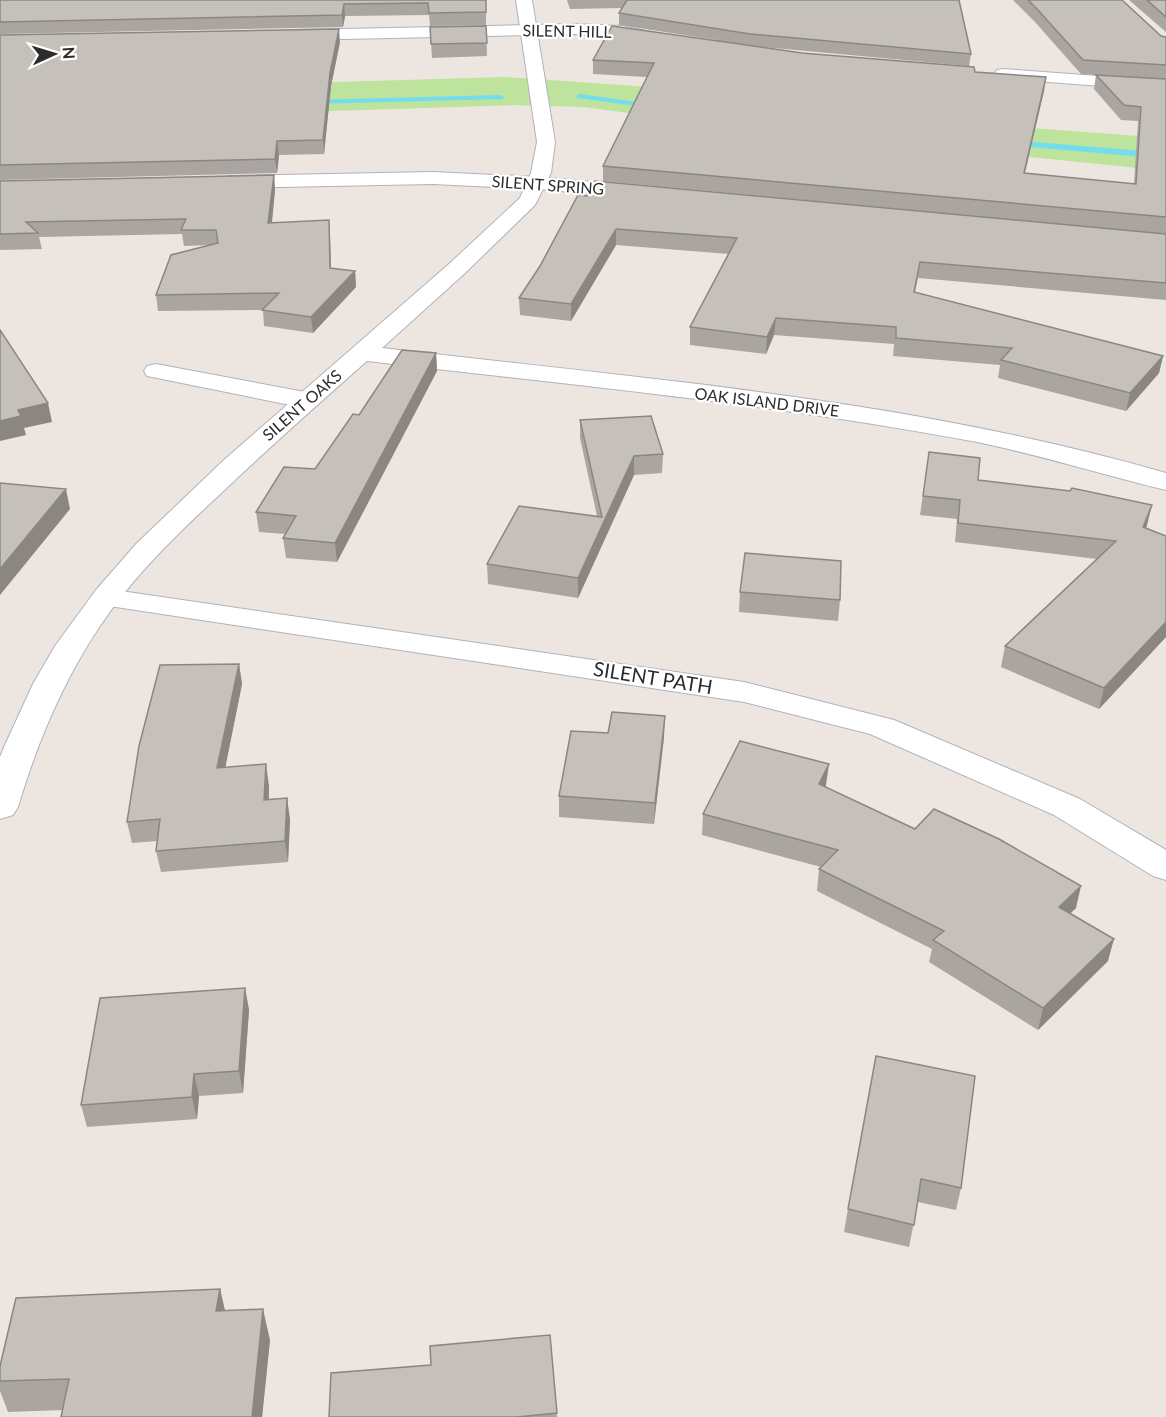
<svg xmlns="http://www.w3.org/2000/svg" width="1166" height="1417" font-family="Lato,sans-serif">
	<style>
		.green { fill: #bde39c }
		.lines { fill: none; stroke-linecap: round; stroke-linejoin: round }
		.stream { fill: #73ddee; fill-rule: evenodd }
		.minor-casing { stroke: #afb3bc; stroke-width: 2 }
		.tertiary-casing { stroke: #afb3bc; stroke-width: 2 }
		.minor { fill: #fff; fill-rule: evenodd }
		.tertiary { fill: #fff; fill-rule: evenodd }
		.wall { fill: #aaa5a0 }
		.shaded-wall { fill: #8b8682 }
		.building { fill: #c6c0ba; stroke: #8b8682; stroke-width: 1.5 }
		.labels { text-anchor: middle; stroke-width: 4.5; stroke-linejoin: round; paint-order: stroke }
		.far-street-label { font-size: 16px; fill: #2c2c2c; stroke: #fff }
		.street-label { font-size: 20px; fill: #2c2c2c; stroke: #fff }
	</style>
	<rect width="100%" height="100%" fill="#ede5df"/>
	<polygon class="green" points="505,77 650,87 721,105 1166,138 1166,171 718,125 584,107 514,105 0,122 0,92"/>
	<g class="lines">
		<g class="stream">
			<polygon points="580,94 652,104 656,106 652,108 577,98 576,96"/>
			<polygon points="500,95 504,97 503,99 311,104 307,102 311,100"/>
			<polygon points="1011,140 1166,153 1166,159 1008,145 1007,143"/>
		</g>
		<defs>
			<g id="minor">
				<polygon points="574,24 622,26 660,34 662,37 654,42 622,36 574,34 295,40 287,35 295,30"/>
				<polygon points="1003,69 1166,81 1166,91 997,78 994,74 997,70"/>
				<polygon points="433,172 538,177 636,186 643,188 646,192 643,196 636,198 538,189 433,184 229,188 222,186 219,182 222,178 229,176"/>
				<polygon points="156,364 305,392 314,395 318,400 314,405 305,408 147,376 144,371 147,366"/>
				<polygon points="107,589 744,682 894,720 1080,799 1166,850 1166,880 1153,876 1054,815 870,734 744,702 96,604 92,598 96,592"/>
			</g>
			<path id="tertiary" d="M516,0H532L555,142L551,173L535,205L464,274L382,348C644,379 911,399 1166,473V490C1103,475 1041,455 977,442C776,404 571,385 367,361C316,406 265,451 216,498C174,537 132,578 100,626C63,681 37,743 18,807L13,815L0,819V757L5,745L33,684L55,646L96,590L136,544L225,459L449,264L520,198L531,173L537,142Z"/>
		</defs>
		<use href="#minor" class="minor-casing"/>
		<use href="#tertiary" class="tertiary-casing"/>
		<use href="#minor" class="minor"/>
		<use href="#tertiary" class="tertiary"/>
	</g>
	<g class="wall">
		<polygon points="0,0 486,0 486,25 430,26 429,15 345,16 343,27 0,34"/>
		<polygon points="567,0 959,0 971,54 969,66 763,47 802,53 975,72 1044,91 1025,173 1134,184 1138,121 1121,120 1094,89 1096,75 1081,74 1035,22 1013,0 1122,0 1161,36 1166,37 1166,300 918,278 915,292 1163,356 1159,373 1126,411 998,378 1000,365 893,356 894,344 774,335 766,354 690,345 690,327 729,254 616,245 571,321 520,315 519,298 540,266 578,195 1165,234 603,181 603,166 647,77 593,74 593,60 717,40 619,25 619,13 622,8 570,9"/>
		<polygon points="1129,0 1166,0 1166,32"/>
		<polygon points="486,26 487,56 432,58 430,27"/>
		<polygon points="0,35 340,42 331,86 324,154 279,155 277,173 0,180"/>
		<polygon points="274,175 275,190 272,223 329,220 330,236 331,268 355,271 356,287 313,333 264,326 263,310 158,311 156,295 211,245 184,246 182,234 39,237 42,249 0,250 0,181"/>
		<polygon points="436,353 437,371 337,562 286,558 283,538 285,534 259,532 256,512 315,469 359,415"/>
		<polygon points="580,420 663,454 662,473 634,475 578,598 488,584 487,564 597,516 580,438"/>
		<polygon points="929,452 978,480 1147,525 1146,528 1166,536 1166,637 1099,709 1001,667 1005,646 1097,559 955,542 957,519 920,515"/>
		<polygon points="740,592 840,600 838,621 739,612"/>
		<polygon points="239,664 242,684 225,767 269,786 269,799 287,798 290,820 288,862 161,872 156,851 157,841 132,843 127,822"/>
		<polygon points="664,737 654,824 559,817 559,796"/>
		<polygon points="826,785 825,787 1076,908 1070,913 1108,961 1038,1030 929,962 932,949 817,891 819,869 821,867 702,835 703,814"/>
		<polygon points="245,988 249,1010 243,1093 199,1096 197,1119 87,1127 81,1105"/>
		<polygon points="975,1076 961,1188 956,1210 918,1202 909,1247 844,1232 848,1209"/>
		<polygon points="220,1289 225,1311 270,1340 262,1417 61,1417 63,1410 8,1412 0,1391 0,1366"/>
		<polygon points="550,1335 557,1417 329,1417 431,1365"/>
	</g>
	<g class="shaded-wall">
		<polygon points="344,4 345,16 343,27 342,15"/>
		<polygon points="339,29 340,42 331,86 324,154 323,140 330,73"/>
		<polygon points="1046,77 1044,91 1021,188 1024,173"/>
		<polygon points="277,141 279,155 277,173 275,159"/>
		<polygon points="274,175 275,190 270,239 268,223"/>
		<polygon points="329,220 330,236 331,284 330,268"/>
		<polygon points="616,229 616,245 571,321 571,304"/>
		<polygon points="355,271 356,287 313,333 311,317"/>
		<polygon points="776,318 774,335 766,354 767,337"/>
		<polygon points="436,353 437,371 337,562 335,543"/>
		<polygon points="1163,356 1159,373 1126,411 1130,393"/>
		<polygon points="48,403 52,422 24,428 26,435 0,441 0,421 18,410"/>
		<polygon points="634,456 634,475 578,598 578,578"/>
		<polygon points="66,489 70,509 0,595 0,569"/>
		<polygon points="1152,505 1147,525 1139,546 1143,527"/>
		<polygon points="1166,622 1166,637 1099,709 1104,688"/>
		<polygon points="239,664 242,684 221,789 217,768"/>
		<polygon points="665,716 664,737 654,824 655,803"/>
		<polygon points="266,764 269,786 268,821 264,800"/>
		<polygon points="829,764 826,785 817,806 819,784"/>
		<polygon points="287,798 290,820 288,862 285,841"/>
		<polygon points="1081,886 1076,908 1054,929 1059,907"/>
		<polygon points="1114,939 1108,961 1038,1030 1043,1008"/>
		<polygon points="245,988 249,1010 243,1093 239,1071"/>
		<polygon points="194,1074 199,1096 197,1119 192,1097"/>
		<polygon points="220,1289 227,1320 216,1311"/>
		<polygon points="263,1309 270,1340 262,1417 252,1417"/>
	</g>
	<g class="building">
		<polygon points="0,0 486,0 486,12 429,13 428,3 344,4 342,15 0,22"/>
		<polygon points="627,0 959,0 971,54 750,34 619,13"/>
		<polygon points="1028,0 1122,0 1161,36 1166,37 1166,65 1083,60 1037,9"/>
		<polygon points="1147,0 1166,0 1166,17"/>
		<polygon points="486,26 487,43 431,44 430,27"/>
		<polygon points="612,26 802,53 974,67 975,72 1046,77 1024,173 1136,184 1141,107 1124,105 1096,75 1166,79 1166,217 603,166 654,63 593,60"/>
		<polygon points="339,29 330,73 323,140 277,141 275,159 0,165 0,35"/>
		<polygon points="274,175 268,223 329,220 330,268 355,271 311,317 262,310 279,293 156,295 171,255 218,243 216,230 181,230 186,219 26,222 38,233 0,234 0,181"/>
		<polygon points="595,181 1166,234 1166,283 920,262 914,292 1163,356 1130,393 1001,360 1012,348 896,338 896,327 776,318 767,337 690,327 737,238 616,229 571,304 519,298 540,266 578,195 587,196"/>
		<polygon points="0,330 48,403 18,410 21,416 0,421"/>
		<polygon points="402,350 436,353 335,543 283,538 296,516 256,512 284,467 315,469 353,414 359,415"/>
		<polygon points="651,416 663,454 634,456 578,578 487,564 519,506 602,517 580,420"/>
		<polygon points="929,452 980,458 978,480 1070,491 1072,488 1152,505 1143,527 1166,536 1166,622 1104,688 1005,646 1116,541 958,523 960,500 923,496"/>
		<polygon points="0,483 66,489 0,569"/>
		<polygon points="745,553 841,561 840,600 740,592"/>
		<polygon points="239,664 217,768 266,764 264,800 287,798 285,841 156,851 160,819 127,822 139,746 160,665"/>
		<polygon points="612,712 665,716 655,803 559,796 571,731 608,733"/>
		<polygon points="740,741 829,764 819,784 915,829 934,809 999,839 1081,886 1059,907 1114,939 1043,1008 933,940 944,931 819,869 838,850 703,814"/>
		<polygon points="245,988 239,1071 194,1074 192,1097 81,1105 100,998"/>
		<polygon points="876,1056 975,1076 961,1188 921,1179 914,1225 848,1209"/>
		<polygon points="220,1289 216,1311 263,1309 252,1417 61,1417 69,1379 0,1381 0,1366 16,1298"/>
		<polygon points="550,1335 557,1413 517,1417 329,1417 331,1373 431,1365 430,1346"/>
	</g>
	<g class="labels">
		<g class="far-street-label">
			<text transform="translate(567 31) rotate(1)" y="6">SILENT HILL</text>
			<text transform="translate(548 185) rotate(4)" y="6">SILENT SPRING</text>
			<text transform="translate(767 402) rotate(7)" y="6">OAK ISLAND DRIVE</text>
			<text transform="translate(302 405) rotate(-41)" y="6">SILENT OAKS</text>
		</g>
		<g class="street-label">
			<text transform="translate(653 678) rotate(9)" y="7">SILENT PATH</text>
		</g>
	</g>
	<g transform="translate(54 54) rotate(86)" stroke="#ffffff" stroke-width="4.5" paint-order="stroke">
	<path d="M0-4.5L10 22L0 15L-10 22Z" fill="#2c2c2c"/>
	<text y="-9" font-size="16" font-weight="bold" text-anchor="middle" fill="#2c2c2c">N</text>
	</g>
</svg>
